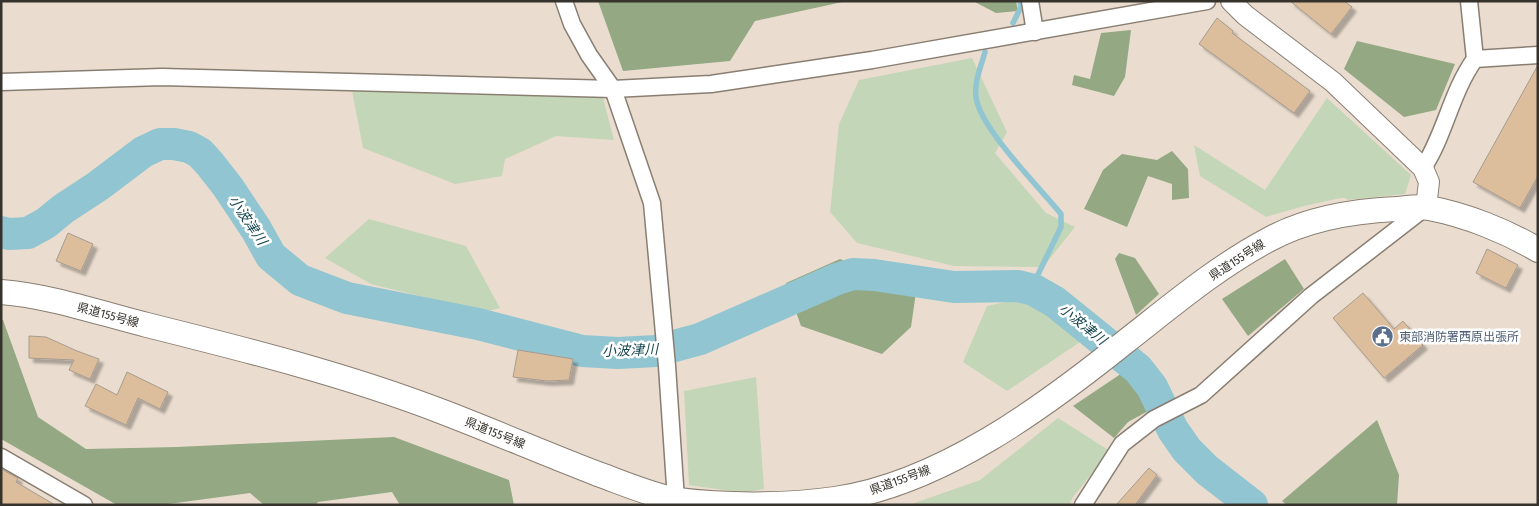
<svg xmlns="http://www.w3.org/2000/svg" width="1539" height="506" font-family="'Fira Sans Condensed','Noto Sans JP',sans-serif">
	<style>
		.green { fill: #c4d6b8 }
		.forest { fill: #93a883 }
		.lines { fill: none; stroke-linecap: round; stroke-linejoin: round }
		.stream { stroke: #90c5d1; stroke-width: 5.5 }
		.river { stroke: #90c5d1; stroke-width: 32 }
		.building { fill: #ddbe9c; stroke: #a79b8f; filter: url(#shadow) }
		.minor-casing { stroke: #897e72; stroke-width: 19 }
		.tertiary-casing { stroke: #897e72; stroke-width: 22 }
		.secondary-casing { stroke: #897e72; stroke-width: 26 }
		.minor { stroke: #fff; stroke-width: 16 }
		.tertiary { stroke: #fff; stroke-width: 20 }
		.secondary { stroke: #fff; stroke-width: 24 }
		.labels { text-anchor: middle; stroke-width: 5; stroke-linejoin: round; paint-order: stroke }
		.street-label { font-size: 12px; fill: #36322c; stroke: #fff }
		.service-label { font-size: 12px; fill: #4e5e75; stroke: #fff; text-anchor: start }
		.water-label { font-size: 14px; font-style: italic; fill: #16464f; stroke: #fff }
	</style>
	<defs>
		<filter id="shadow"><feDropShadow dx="4.5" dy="4.5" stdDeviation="1" flood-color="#0004"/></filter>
	</defs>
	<rect width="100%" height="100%" fill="#eaddcf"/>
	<g class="green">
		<polygon points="972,58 1007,132 995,153 1046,213 1075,227 1043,267 954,266 857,243 830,212 839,124 859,80"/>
		<polygon points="352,91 603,98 614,140 556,136 505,159 502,176 455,184 363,148"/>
		<polygon points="1327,98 1411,175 1405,194 1347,200 1346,198 1341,198 1304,206 1266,217 1200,176 1194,145 1265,190"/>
		<polygon points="369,219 466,246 500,308 483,312 371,284 325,258"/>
		<polygon points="1056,291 1098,330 1007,391 963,362 987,306"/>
		<polygon points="756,377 764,489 744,493 689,485 684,391"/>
		<polygon points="1058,418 1110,451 1073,497 1069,505 909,505 980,480"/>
	</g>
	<g class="forest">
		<polygon points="598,1 847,1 755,21 730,61 623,71"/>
		<polygon points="973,1 1016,1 1018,11 996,13"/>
		<polygon points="1131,30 1125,77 1114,96 1072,85 1074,75 1090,79 1101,33"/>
		<polygon points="1357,41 1455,64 1436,110 1404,117 1344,69"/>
		<polygon points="1172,151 1188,169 1189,198 1172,200 1172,184 1148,176 1127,227 1084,209 1103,170 1122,154 1157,160"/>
		<polygon points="1119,253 1135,258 1159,294 1136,315 1115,259"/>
		<polygon points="840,259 916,292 911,327 882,354 801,326 786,283"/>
		<polygon points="1285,259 1304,289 1248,336 1222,299"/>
		<polygon points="1,320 3,320 38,417 86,449 177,447 394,437 509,480 514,505 400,505 392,492 318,502 316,505 264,505 250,493 161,505 117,505 1,439"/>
		<polygon points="1143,359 1174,397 1128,422 1114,438 1073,406"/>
		<polygon points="1377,420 1399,475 1397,505 1287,505 1282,501"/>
	</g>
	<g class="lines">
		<g class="stream">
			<polyline points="1013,23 1021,7 1020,1"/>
			<path d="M985,52C981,67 974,81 976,97C979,127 1040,188 1061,214V227L1031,289"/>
		</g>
		<polyline class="river" points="1,232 9,234 28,233 46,223 63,209 98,186 143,152 160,144 174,144 189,147 200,153 210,164 228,187 256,229 271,256 300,280 347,298 478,324 582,351 618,353 656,351 700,339 837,279 853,274 874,275 954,287 1018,286 1034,290 1055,302 1138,369 1152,387 1173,430 1187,450 1207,470 1252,505"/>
	</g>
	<g class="building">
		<polygon points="1290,1 1344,1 1352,7 1331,34"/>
		<polygon points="1217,18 1233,31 1232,33 1310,91 1294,113 1199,44"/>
		<polygon points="1538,65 1538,176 1520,208 1473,182"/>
		<polygon points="68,233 93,244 81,271 56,261"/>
		<polygon points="1487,249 1518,265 1506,288 1476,273"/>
		<polygon points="1363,293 1394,329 1403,321 1423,345 1384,378 1333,318"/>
		<polygon points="29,336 46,337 77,351 99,359 90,379 69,370 74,360 29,358"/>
		<polygon points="518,350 573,359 569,380 548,381 513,377"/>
		<polygon points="127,372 168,392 160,409 138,398 126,425 85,406 96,384 117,395"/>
		<polygon points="1149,468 1157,475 1135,505 1116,505"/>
		<polygon points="1,469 18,478 16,482 55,505 1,505"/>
	</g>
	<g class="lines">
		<defs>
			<g id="minor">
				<polyline points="564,1 572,24 589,55 613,89 652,203 667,366 676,500"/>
				<polyline points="1030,1 1035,32"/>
				<polyline points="1469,1 1475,59"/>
				<polyline points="1,82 162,77 613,89 711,84 872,60 1207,1"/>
				<path d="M1423,168C1445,135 1451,92 1475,59L1538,55"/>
				<polyline points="1,457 84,505"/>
				<polyline points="1083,505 1122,444 1154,419 1201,395 1311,296 1426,207"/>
			</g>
			<polyline id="tertiary" points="1231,1 1245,15 1333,82 1423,168 1429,182 1426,207"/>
			<path id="secondary" d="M1,292C51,296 99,313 147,325C247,350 347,375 443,412C495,432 546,454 598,474C623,483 650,495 677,500C726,506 786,506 835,499C940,484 1044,407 1125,342C1170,307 1217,267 1268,240C1306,219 1353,211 1396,209C1407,208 1419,206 1429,208C1466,215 1506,231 1538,250"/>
		</defs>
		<use href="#minor" class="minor-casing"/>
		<use href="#tertiary" class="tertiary-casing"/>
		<use href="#secondary" class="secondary-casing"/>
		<use href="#minor" class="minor"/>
		<use href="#tertiary" class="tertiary"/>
		<use href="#secondary" class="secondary"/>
	</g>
	<defs>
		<symbol id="civic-disc" viewBox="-11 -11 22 22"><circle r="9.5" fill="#5c6f8a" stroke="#fff"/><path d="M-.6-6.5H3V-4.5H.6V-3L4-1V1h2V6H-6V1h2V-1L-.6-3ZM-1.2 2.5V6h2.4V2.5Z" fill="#fff"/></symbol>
	</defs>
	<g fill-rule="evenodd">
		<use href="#civic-disc" x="1370" y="324" width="25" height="25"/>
	</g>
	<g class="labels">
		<g class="street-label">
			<text transform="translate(1237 260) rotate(-33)" y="4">県道155号線</text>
			<text transform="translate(108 315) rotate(15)" y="4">県道155号線</text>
			<text transform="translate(495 433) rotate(22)" y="4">県道155号線</text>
			<text transform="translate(900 480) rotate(-20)" y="4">県道155号線</text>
		</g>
		<g class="service-label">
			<text x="1399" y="341">東部消防署西原出張所</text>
		</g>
		<g class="water-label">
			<text transform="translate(248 220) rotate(56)" y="5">小波津川</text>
			<text transform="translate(1083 324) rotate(39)" y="5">小波津川</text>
			<text transform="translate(630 350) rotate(-2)" y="5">小波津川</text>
		</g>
	</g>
	<rect width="1539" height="506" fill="none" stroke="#36322c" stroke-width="5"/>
</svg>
